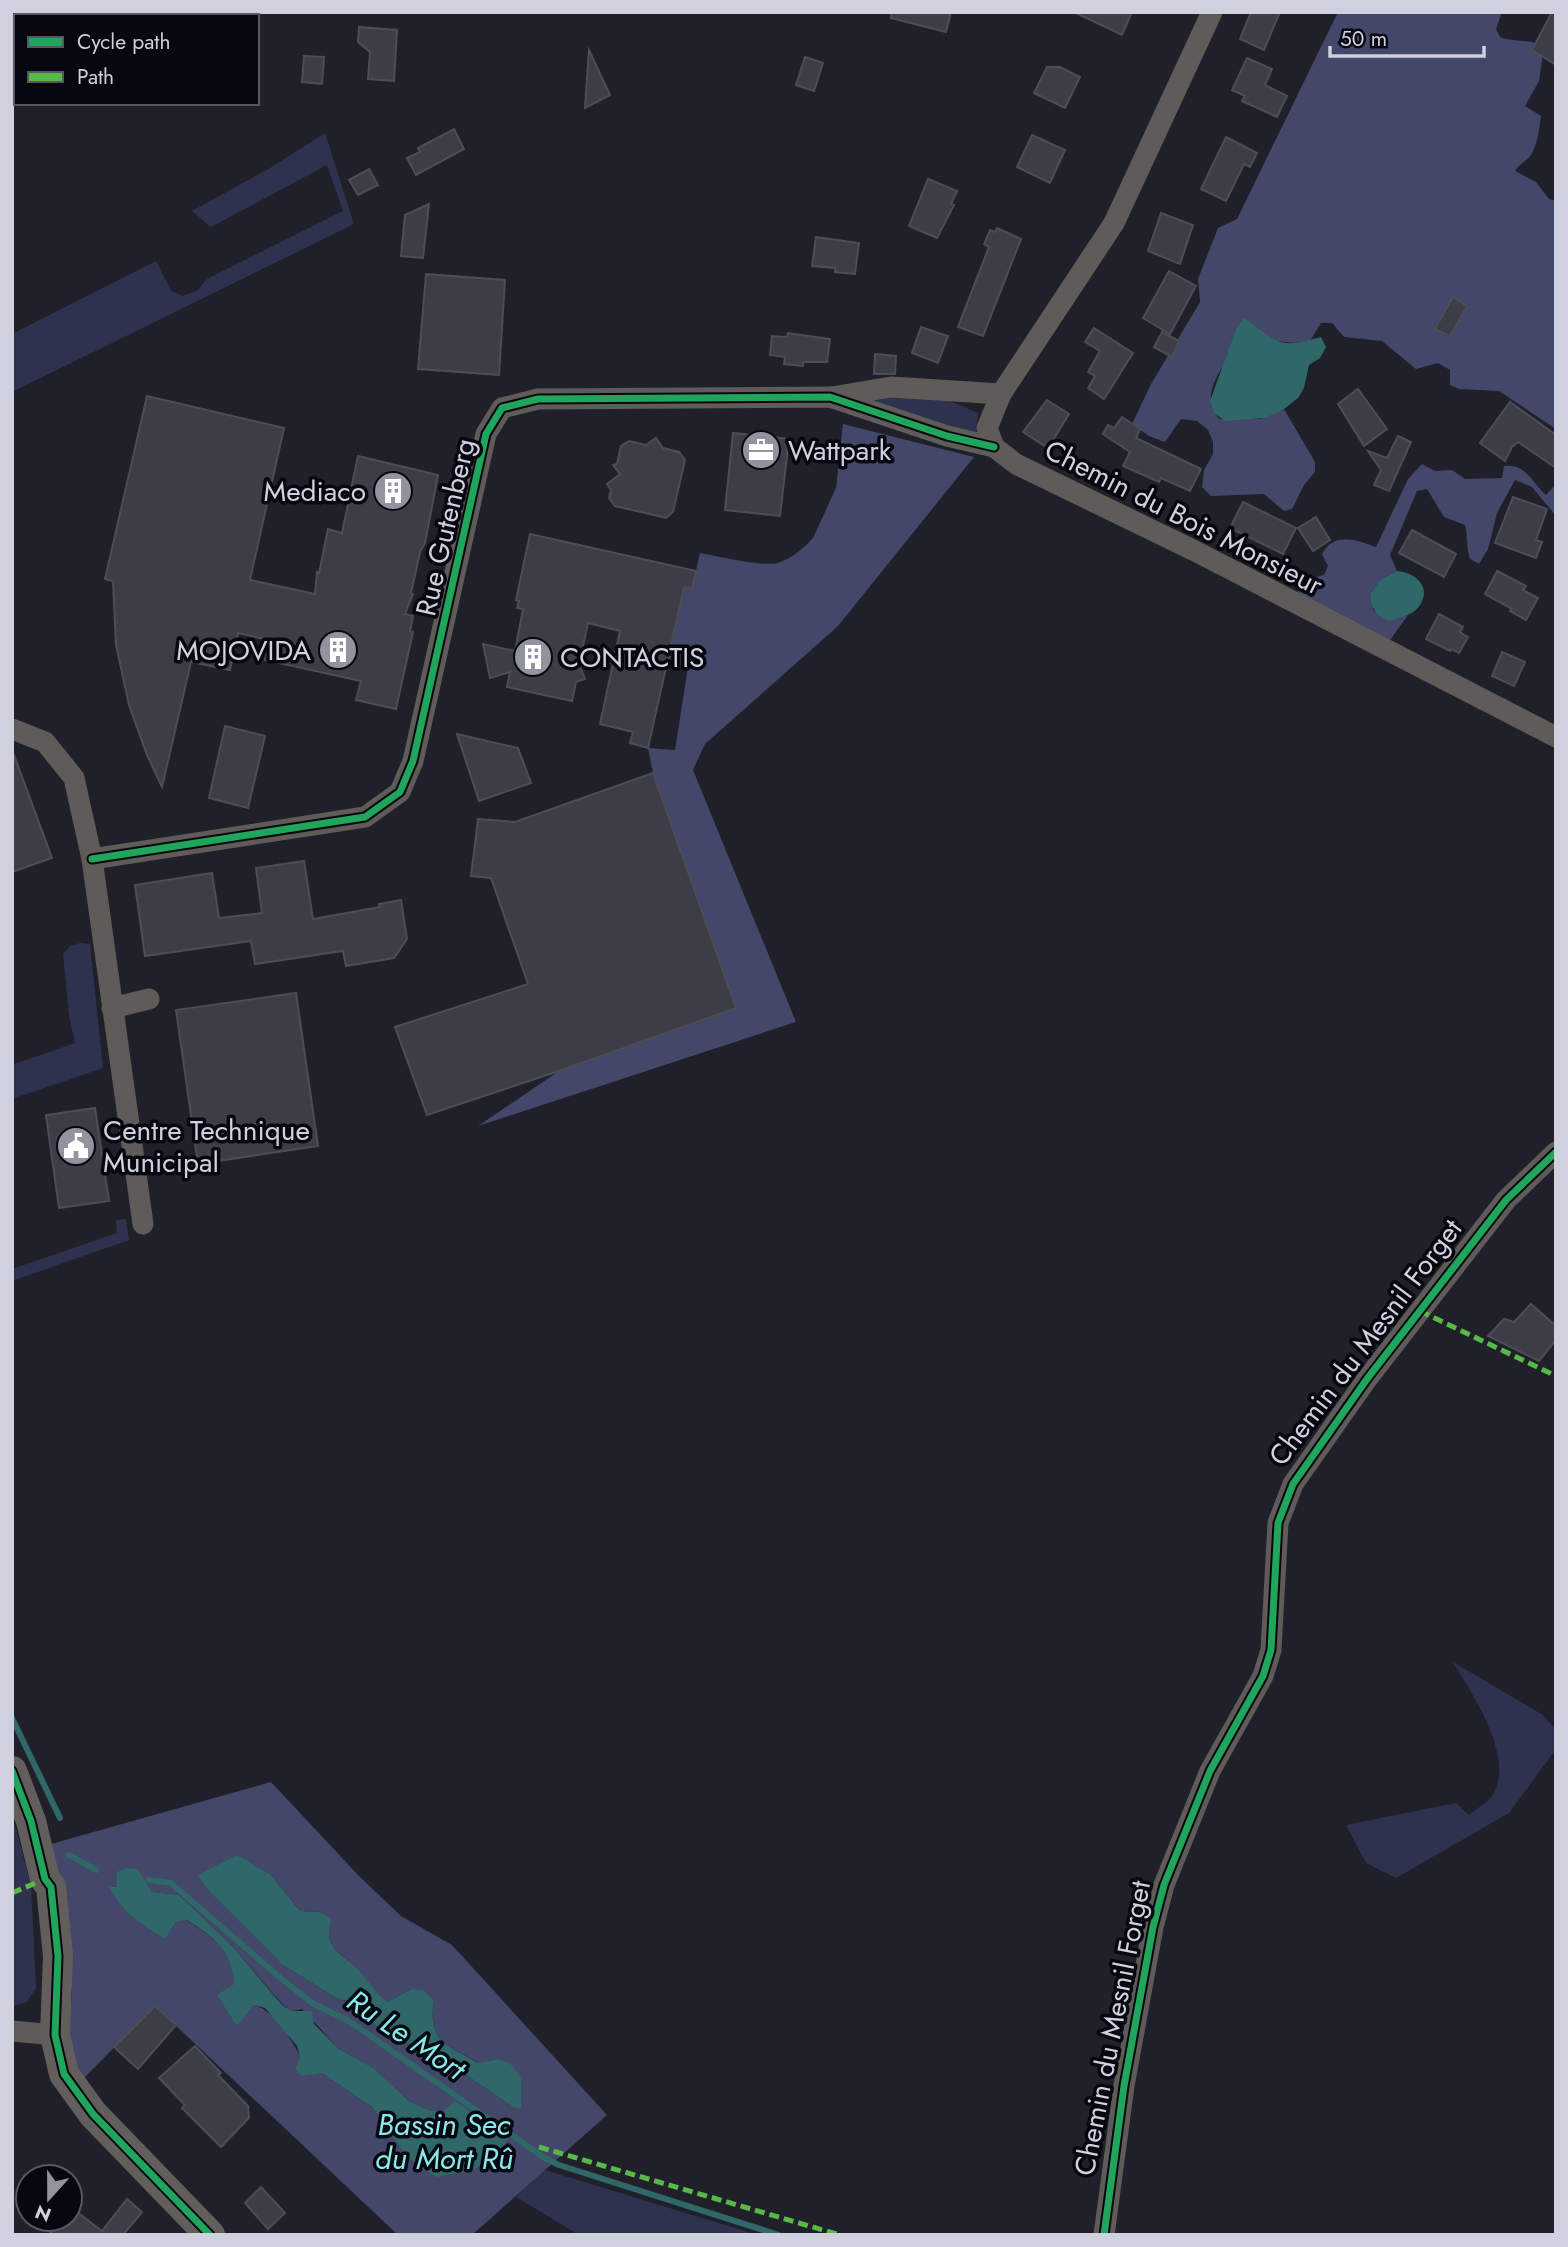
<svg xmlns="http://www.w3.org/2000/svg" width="1568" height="2247" font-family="Jost,sans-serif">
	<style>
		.green { fill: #2f324f }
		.forest { fill: #434769; fill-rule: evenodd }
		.water { fill: #306768 }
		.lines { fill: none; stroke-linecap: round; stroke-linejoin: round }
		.stream { stroke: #306768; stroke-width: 6 }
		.building { fill: #3c3d46; stroke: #4c4d55; stroke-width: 2 }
		.street { stroke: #5f5b58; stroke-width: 21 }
		.secondary { stroke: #625e5c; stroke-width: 30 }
		.quiet { stroke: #58b947; stroke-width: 5; stroke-dasharray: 10 5; stroke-linecap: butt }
		.cycleway-casing { stroke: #06070f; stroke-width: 11 }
		.cycleway { stroke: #20a55d; stroke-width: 7 }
		.labels { text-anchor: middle; stroke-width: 7; stroke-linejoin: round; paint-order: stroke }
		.poi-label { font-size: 28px; fill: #cfd1de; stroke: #06070f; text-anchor: start }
		.street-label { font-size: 28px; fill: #cfd1de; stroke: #06070f }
		.water-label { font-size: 30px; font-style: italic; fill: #88eaea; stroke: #06070f }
	</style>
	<rect width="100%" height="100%" fill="#1f202a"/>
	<g class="green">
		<polygon points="325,133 354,224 12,392 12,334 156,261 171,291 183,296 198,290 207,279 343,211 327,165 211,227 192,211 270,168"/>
		<polygon points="865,397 943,398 978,413 976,433 953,430 864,403"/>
		<polygon points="80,943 90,944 103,1068 12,1099 12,1065 75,1043 69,1015 63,954 70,946"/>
		<polygon points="126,1219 129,1240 12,1281 12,1269 117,1233 116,1220"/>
		<path d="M1453,1662L1543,1715L1555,1729L1556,1749L1509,1813L1396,1878L1366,1863L1346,1825L1456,1803L1469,1815C1476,1809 1490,1801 1494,1793C1514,1755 1472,1694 1453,1662Z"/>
		<polygon points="12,1815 31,1885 36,1988 27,2002 12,2006"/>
		<polygon points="545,2170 758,2235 579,2235 516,2197"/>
	</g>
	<g class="forest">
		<path d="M1338,12H1502L1496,29L1500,37C1515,43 1530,38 1544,47L1539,81L1525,106L1541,116C1539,129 1538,143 1531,155C1527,161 1519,164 1515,171L1536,182L1549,199L1556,201V429L1499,391L1459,389L1450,385V370L1438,363L1416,369L1382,341L1344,337L1332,323H1321L1310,341C1290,344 1271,345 1257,327C1238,348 1191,391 1220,419H1260L1284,409L1315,462V472L1304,485L1292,509L1284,511L1264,494L1211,496L1202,487L1204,470L1213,454V442L1208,430L1197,421L1181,419L1165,442L1149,436L1132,424L1151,384L1200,302L1198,279L1218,228L1237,219Z"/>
		<path d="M843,424L974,457L838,626L705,744L693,770L796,1022L478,1126L559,1071L736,1008L653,773L648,748L675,750L688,667L668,662L684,587L692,588L700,553C717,556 762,567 777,563C790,560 804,548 813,538L836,488Z"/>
		<path d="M1422,464L1435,471L1452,470L1465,479L1502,478L1504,466C1526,463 1532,483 1546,495L1556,484V516L1532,487L1515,480L1497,513L1488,549L1479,564L1470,559C1466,547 1468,537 1465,525L1444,517L1427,489L1417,491L1390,555L1397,571L1380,580L1370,594L1373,610L1390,621L1408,615L1388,643L1298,593L1300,581L1324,575L1328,566L1322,554C1334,531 1357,540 1376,547L1408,479Z"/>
		<path d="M271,1782L359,1876L401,1916L452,1945L607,2115L472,2235H398L155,2006L84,2078C60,2058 72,2017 72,1990C72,1941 60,1892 51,1844ZM137,1869L152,1892L179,1895L233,1947L283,2005L293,2011L302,2009L339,2049L374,2068L409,2101L431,2111H443L401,2149L372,2107L322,2073H311C296,2052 281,2013 254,2005L236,2026C235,2010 237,1979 233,1965C228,1946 202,1930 186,1920L176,1922L165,1938L151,1930L109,1886L117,1887ZM271,1875L300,1911L320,1912L333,1947L361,1973L374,1992L388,2002L411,1989L434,2001C427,2042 448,2045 479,2063L497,2059L513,2107L457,2069L376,2026L355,2003L336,1998L283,1965Z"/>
	</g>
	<g class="water">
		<path d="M1244,318C1279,342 1276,350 1321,337L1326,347L1320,358L1309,365L1304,388L1298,398L1284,409L1265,418L1225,421L1214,413L1210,401L1237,327Z"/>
		<path d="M1397,571C1419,573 1434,591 1416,610C1409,616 1399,618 1390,621C1376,616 1371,609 1370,594L1380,580Z"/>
		<path d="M237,1855L271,1875L300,1911L320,1912L331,1919C322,1950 344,1953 361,1973C372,1985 374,1992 388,2002L411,1989L423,1990L434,2001C427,2042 448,2045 478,2063L497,2059L510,2063L521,2078V2109L513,2107L457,2069L376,2026L355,2003L336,1998L283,1965L209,1891L198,1875Z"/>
		<path d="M126,1868L138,1869L152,1892L179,1895L233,1947L282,2005L293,2011H312L314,2024L339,2049L374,2068L409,2101L431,2111H443L455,2101L508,2138L505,2144L474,2170L437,2177L418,2166L401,2149L372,2107L322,2073L301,2076L296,2069L300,2057L297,2046L265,2008L254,2005L237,2026L217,1995L234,1984C233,1951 214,1937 187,1920L176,1922L165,1939C144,1926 118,1909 109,1886L117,1887V1872Z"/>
	</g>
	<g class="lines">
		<g class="stream">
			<polyline points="12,1718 60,1818"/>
			<polyline points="69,1855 96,1870"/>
			<polyline points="149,1880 171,1883 278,1976 312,2003 349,2021 543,2157 559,2165 779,2235"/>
		</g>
	</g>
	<g class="building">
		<polygon points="892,12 951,12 946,32 891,18"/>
		<polygon points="1074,12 1132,12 1122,35"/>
		<polygon points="1251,12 1280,12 1264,50 1240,39"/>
		<polygon points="1552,12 1556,12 1556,65 1532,50"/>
		<polygon points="359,27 397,30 394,81 368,79 370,52 358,42"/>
		<polygon points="589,50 610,95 585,108"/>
		<polygon points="304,56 324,57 322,84 302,82"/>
		<polygon points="805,57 823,63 814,91 796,85"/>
		<polygon points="1247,58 1272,69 1265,85 1287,96 1277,117 1242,101 1245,96 1232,90"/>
		<polygon points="1047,67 1060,67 1080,77 1065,108 1034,93"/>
		<polygon points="454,129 464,149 416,175 407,158 420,152 418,148"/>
		<polygon points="1032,135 1065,150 1050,183 1017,167"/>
		<polygon points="1226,137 1257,153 1250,167 1244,164 1226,201 1201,189"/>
		<polygon points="369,169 378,185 358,195 349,180"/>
		<polygon points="928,179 957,191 951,204 954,205 937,238 909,226"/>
		<polygon points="429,204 423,258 401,256 405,215"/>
		<polygon points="1161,213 1193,225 1180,264 1148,251"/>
		<polygon points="997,228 1021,239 983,336 958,327 989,247 984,244 990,230 995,232"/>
		<polygon points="816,237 859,243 855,274 835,272 835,268 812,266"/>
		<polygon points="1169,271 1196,286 1170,334 1143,318"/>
		<polygon points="426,274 505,280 499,375 418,369"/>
		<polygon points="1453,297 1467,306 1450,336 1435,329"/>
		<polygon points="921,327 948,336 938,363 912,353"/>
		<polygon points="1094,328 1133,353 1104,399 1088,388 1095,376 1088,372 1100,351 1085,342"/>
		<polygon points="1162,332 1179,341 1172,357 1154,347"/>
		<polygon points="788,333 830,339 827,362 803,362 803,366 784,364 785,357 770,355 772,336 787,337"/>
		<polygon points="875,354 896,356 895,374 874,374"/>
		<polygon points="1358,389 1387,429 1364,446 1338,404"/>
		<polygon points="147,396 284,428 250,580 315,594 317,572 319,573 328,529 342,533 358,456 438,475 425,543 420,552 411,593 413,594 405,614 413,616 410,631 413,632 396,709 356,700 361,681 265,660 269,640 238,633 230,670 191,662 162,787 147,755 129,705 116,645 113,581 105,579"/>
		<polygon points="1047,400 1069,414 1048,448 1023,432"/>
		<polygon points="1510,402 1556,435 1556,468 1518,442 1512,447 1505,461 1480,443"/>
		<polygon points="1122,417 1140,429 1136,438 1201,469 1190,491 1161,478 1159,482 1123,466 1130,452 1103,434 1108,425 1114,428"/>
		<polygon points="733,433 789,439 780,516 725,510"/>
		<polygon points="1398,436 1411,442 1389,491 1374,485 1381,470 1368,451 1387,458"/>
		<polygon points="656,438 663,448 679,452 685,460 673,512 666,518 615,506 609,498 611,490 607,484 620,474 613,465 617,464 621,446 629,441 646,445"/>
		<polygon points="1513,497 1547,509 1536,540 1542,542 1536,558 1495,543"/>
		<polygon points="1243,502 1296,528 1283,554 1230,528"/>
		<polygon points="1316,517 1330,540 1313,551 1298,528"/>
		<polygon points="1412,530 1456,554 1444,577 1399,553"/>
		<polygon points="530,534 696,571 692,589 684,587 648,748 630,743 633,732 600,724 620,631 588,623 579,664 585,679 576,682 572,701 507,687 510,672 490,678 483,644 515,651 523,609 517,608 519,601 516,600"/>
		<polygon points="1497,571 1526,586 1523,590 1538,598 1526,620 1510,611 1512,609 1485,594"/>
		<polygon points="1439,614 1463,627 1460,632 1468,637 1459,653 1451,649 1450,651 1426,639"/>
		<polygon points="1502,652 1525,662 1514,686 1492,676"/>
		<polygon points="225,726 265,736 248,808 209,798"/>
		<polygon points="457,734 518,748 531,783 479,801"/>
		<polygon points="14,755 52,858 12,872 12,756"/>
		<polygon points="653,773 736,1008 559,1071 427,1115 395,1027 528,984 491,878 471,876 478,819 515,822"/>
		<polygon points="304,861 313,919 380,907 379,904 401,900 407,939 394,958 346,966 343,951 255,964 251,941 145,956 135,885 212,873 219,918 262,913 256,868"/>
		<polygon points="296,993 318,1146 198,1164 176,1010"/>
		<polygon points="95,1108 109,1201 59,1208 46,1115"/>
		<polygon points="1531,1304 1556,1326 1556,1340 1539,1361 1488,1336 1504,1319 1514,1322"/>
		<polygon points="155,2006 176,2025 138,2069 114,2047"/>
		<polygon points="195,2046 221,2073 218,2075 248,2106 249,2118 221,2147 182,2108 185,2105 159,2078"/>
		<polygon points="261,2187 285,2213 268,2229 245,2203"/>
		<polygon points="127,2199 142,2212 123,2235 54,2235 33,2219 72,2219 77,2212 102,2231"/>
	</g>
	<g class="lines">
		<g class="street">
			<polyline points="1212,12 1114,223 1001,394 987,428 994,447 1016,464 1195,551 1556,737"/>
			<polyline points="832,397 891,387 1001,394"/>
			<polyline points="12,729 45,742 74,778 92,859 143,1224"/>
			<polyline points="92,859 365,817 400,792 413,761 486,434 502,408 538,399 830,397 947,436 994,447"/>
			<polyline points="112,1008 149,999"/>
			<polyline points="12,2031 55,2035"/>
			<polyline points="1104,2235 1124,2086 1153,1927 1164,1885 1210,1771 1263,1676 1271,1650 1278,1523 1293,1484 1367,1379 1506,1200 1556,1152"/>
		</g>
		<polyline class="secondary" points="12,1771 31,1821 45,1879 51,1887 58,1956 55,2035 64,2074 93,2114 210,2235"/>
		<g class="quiet">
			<polyline points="1420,1311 1556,1376"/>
			<polyline points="12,1893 45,1879"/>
			<polyline points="539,2147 840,2235"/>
		</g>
		<defs>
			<g id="cycleway">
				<polyline points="92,859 365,817 400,792 413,761 486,434 502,408 538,399 830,397 947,436 994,447"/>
				<polyline points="12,1771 31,1821 45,1879 51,1887 58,1956 55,2035 64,2074 93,2114 210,2235"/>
				<polyline points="1104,2235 1124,2086 1153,1927 1164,1885 1210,1771 1263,1676 1271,1650 1278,1523 1293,1484 1367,1379 1506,1200 1556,1152"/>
			</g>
		</defs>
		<use href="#cycleway" class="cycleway-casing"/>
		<use href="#cycleway" class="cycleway"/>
	</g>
	<defs>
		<symbol id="office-disc" viewBox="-11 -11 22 22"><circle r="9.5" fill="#91939f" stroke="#06070f"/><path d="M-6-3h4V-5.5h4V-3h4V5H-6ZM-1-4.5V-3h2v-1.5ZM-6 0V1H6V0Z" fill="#fff"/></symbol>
		<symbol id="building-disc" viewBox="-11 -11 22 22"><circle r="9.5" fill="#91939f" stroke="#06070f"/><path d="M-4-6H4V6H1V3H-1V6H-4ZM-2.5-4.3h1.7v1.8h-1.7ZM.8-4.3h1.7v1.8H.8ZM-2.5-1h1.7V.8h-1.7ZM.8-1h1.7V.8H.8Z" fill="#fff"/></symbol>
		<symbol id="civic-disc" viewBox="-11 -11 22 22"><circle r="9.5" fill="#91939f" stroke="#06070f"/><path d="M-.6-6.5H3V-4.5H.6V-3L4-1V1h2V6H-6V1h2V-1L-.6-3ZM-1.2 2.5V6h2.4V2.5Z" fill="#fff"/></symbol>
	</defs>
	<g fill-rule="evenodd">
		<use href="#office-disc" x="739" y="428" width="44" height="44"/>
		<use href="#building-disc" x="371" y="469" width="44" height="44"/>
		<use href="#building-disc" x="316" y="628" width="44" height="44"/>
		<use href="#building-disc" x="511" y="635" width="44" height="44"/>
		<use href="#civic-disc" x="54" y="1124" width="44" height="44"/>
	</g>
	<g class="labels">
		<g class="poi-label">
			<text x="788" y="460">Wattpark</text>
			<text x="366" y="501" text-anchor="end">Mediaco</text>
			<text x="311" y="660" text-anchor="end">MOJOVIDA</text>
			<text x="560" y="667">CONTACTIS</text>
			<text x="103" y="1140">Centre Technique<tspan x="103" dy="32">Municipal</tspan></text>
		</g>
		<g class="street-label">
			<text transform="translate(1184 517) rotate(27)" y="10">Chemin du Bois Monsieur</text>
			<text transform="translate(445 527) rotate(-77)" y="10">Rue Gutenberg</text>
			<text transform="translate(1365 1342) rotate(-53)" y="10">Chemin du Mesnil Forget</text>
			<text transform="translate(1112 2028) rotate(-79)" y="10">Chemin du Mesnil Forget</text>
		</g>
		<g class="water-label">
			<text transform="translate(406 2035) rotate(34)" y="10">Ru Le Mort</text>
			<text x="444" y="2135">Bassin Sec<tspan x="444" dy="34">du Mort Rû</tspan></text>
		</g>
	</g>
	<rect width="1568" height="2247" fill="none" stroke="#cfd1de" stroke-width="28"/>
	<rect x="14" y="14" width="245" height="91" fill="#06070f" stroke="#565862" stroke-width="2"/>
	<rect x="28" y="37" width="35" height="10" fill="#20a55d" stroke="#565862" stroke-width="2"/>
	<text x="77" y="49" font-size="21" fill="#cfd1de">Cycle path</text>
	<rect x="28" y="72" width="35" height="10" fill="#58b947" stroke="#565862" stroke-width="2"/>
	<text x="77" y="84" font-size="21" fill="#cfd1de">Path</text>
	<g transform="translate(49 2198) rotate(201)"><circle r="33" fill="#06070f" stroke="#565862" stroke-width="2"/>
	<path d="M0-5L12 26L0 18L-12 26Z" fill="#91939f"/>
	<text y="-10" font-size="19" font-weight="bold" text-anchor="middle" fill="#cfd1de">N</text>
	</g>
	<path d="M1330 46v10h154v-10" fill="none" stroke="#cfd1de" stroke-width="3.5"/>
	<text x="1340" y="46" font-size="21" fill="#cfd1de" stroke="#06070f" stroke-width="5" paint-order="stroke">50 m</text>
</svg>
